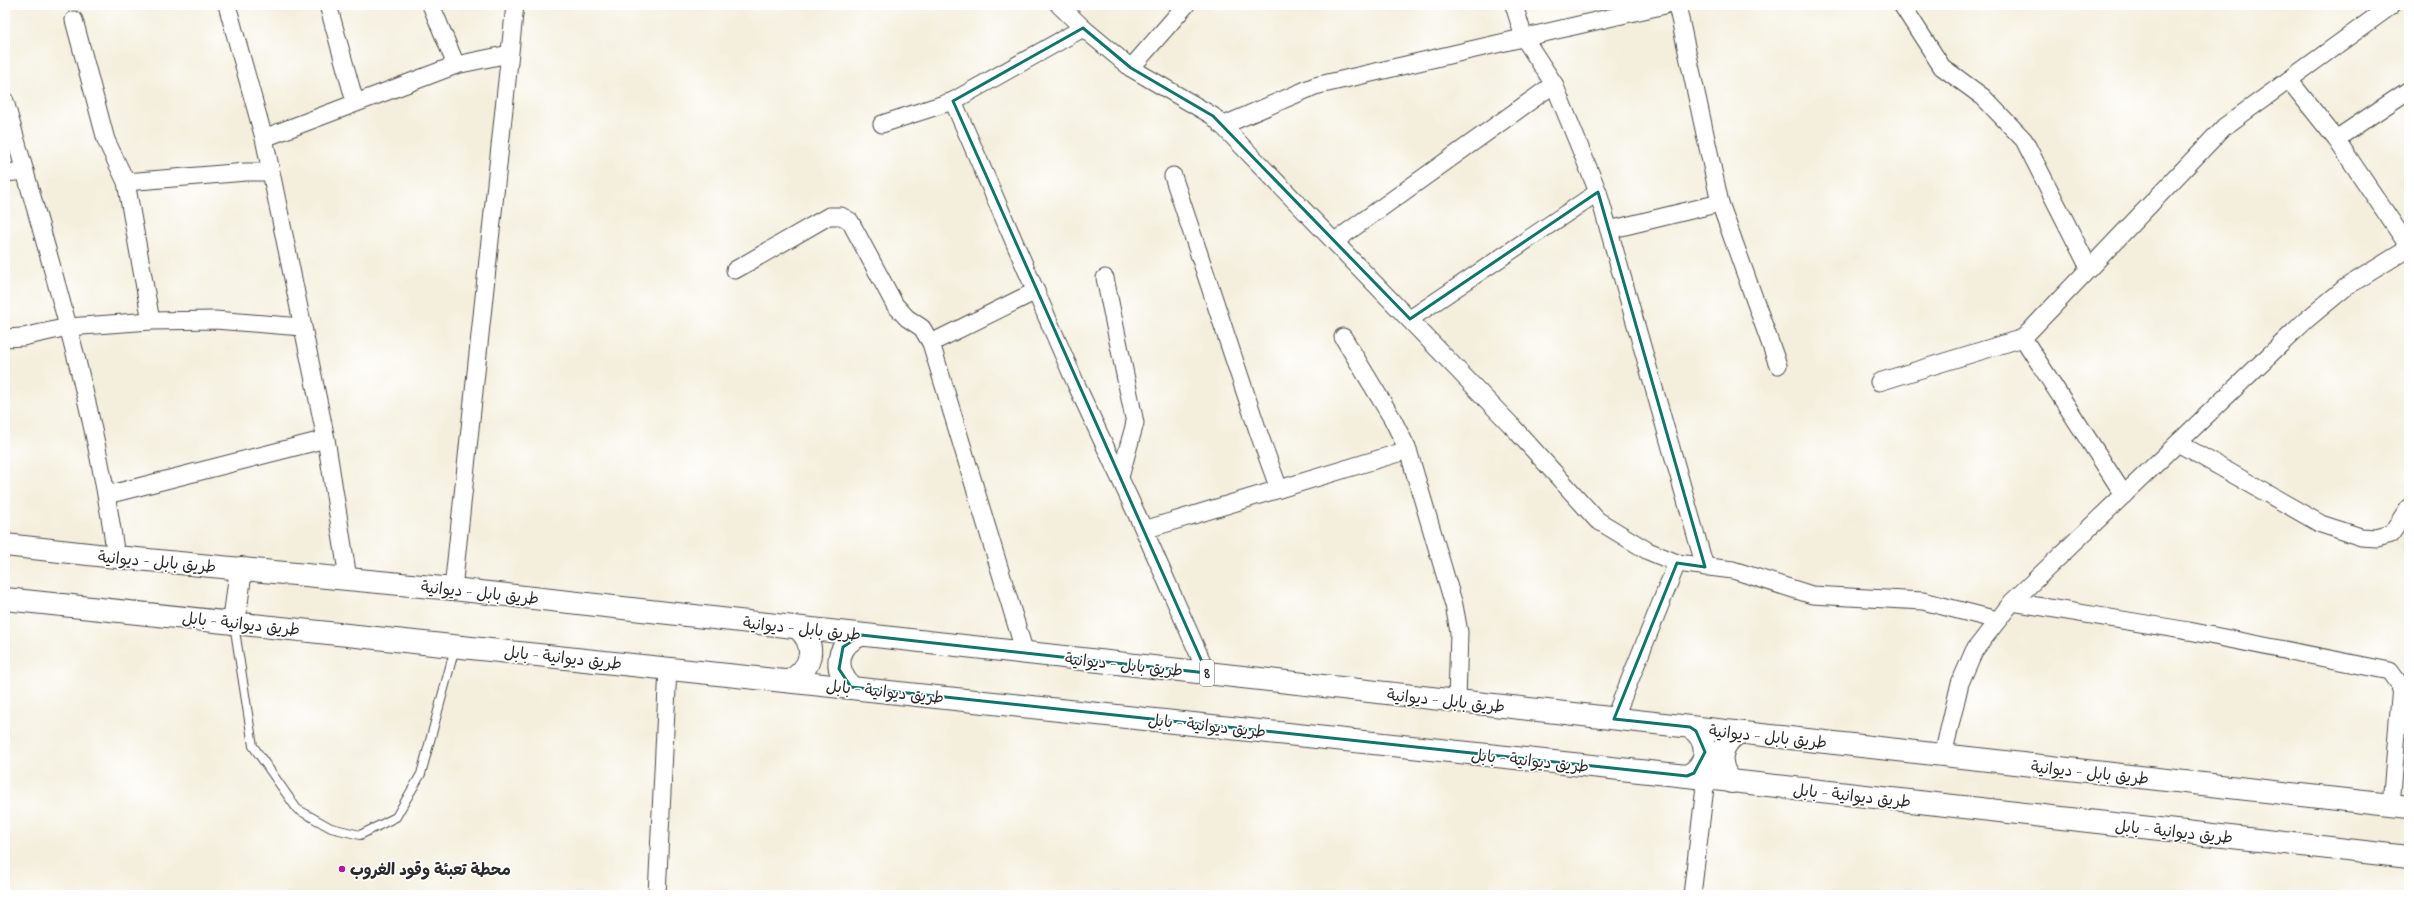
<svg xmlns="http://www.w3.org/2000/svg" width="2414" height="900" font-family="'Indie Flower','Playpen Sans Arabic',sans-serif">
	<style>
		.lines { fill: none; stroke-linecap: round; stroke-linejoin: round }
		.service-casing { stroke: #494846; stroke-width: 10 }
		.minor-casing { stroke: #494846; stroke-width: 19 }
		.trunk-casing { stroke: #494846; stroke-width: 24 }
		.service { stroke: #fff; stroke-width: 8 }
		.minor { stroke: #fff; stroke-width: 17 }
		.trunk { stroke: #fff; stroke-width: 22 }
		.marked { fill: none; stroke: #0f766e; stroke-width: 3; stroke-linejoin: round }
		.poi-dot { fill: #b5179e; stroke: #fff; stroke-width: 1.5 }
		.labels { text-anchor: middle; stroke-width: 3.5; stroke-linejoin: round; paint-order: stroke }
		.shield { fill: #fff; stroke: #6b6b6b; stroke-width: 1 }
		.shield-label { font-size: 15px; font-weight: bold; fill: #2b2b2b }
		.street-label { font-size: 16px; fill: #2b2b2b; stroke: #fff }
		.poi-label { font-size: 16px; font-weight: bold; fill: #2b2b2b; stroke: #fff; text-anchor: start }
	</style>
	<rect width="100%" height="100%" fill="#fff"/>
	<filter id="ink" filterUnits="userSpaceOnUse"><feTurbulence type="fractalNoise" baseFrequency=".025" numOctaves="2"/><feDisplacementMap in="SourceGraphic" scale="8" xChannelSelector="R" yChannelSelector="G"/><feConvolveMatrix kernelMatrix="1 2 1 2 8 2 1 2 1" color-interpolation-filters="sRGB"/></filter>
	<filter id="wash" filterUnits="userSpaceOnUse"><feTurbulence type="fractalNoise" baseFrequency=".012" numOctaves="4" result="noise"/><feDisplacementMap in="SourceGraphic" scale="16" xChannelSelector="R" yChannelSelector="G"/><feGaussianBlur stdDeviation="0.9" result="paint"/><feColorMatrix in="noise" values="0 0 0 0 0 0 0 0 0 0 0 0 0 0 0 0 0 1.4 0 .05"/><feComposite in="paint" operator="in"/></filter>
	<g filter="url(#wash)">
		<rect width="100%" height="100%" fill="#f4efdd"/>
	</g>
	<g filter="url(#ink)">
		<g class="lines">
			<defs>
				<polyline id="service" points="234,624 253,746 297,809 331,828 360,835 396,817 421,774 455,648"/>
				<g id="minor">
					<polyline points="227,5 264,138 326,439 348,578"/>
					<polyline points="328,5 355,102"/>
					<polyline points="431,5 456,65"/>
					<polyline points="1059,5 1083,28 1131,68 1213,116 1511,425 1597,520 1648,551 1677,563 1733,570 1812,595 1923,601 1997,620"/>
					<polyline points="1514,5 1524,38 1554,84 1598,192 1705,567"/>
					<polyline points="1677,5 1720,203 1778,365"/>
					<polyline points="1902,5 1942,67 1983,97 2024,140 2089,268"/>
					<polyline points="74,20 106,140 126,182 151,321"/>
					<polyline points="1131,68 1186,5"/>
					<polyline points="2289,80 2336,139 2409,247"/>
					<path d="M5,101C47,252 95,402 116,557"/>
					<polyline points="953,101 1076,384 1144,530 1207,673"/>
					<polyline points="882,124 953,101 1083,28"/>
					<polyline points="1222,126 1315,86 1665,5"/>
					<polyline points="264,138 456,65 509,54"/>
					<polyline points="2336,139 2409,90"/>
					<polyline points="5,173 25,171"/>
					<polyline points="1173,176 1259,434 1279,489"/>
					<polyline points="126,182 246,172 270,172"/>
					<polyline points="1609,230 1720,203"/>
					<polyline points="1335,241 1554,84"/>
					<polyline points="735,270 829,216 841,216 850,221 895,305 907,318 922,328 931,343 1025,653"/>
					<polyline points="1105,278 1135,423 1120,477"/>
					<polyline points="1410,319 1598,192"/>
					<polyline points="1343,337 1392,418 1408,450 1454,605 1459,632 1457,701"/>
					<polyline points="5,338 23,337 68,327 151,321 215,320 302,327"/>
					<polyline points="2023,338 2224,127 2392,5"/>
					<polyline points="931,343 1036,291"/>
					<polyline points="1879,382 2023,338 2124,495"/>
					<polyline points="2178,443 2321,524 2361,537 2377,538 2391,534 2409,507"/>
					<polyline points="107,495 326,439"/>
					<polyline points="1144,530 1408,450"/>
					<polyline points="453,589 515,5"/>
					<polyline points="2012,602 2189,631 2390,671 2401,686 2391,805"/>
					<polyline points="1614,719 1677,563"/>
					<polyline points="1943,755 1960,683 1974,651 2012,602 2305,321 2346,287 2409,248"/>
					<polyline points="657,895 668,668"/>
					<polyline points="1692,895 1706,779"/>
				</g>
				<g id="trunk">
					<polyline points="5,545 116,557 453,589 2409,807"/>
					<polyline points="5,599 1687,776 2409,857"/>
					<polyline points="234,623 241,568"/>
					<path d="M789,681C812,669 818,646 798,628"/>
					<path d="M851,687C832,668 837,644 861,635"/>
					<path d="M1687,776C1710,765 1710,740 1690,727"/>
					<path d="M1732,782C1716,765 1719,745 1738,733"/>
				</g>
			</defs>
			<use href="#service" class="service-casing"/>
			<use href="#minor" class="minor-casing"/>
			<use href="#trunk" class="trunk-casing"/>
			<use href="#service" class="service"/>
			<use href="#minor" class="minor"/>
			<use href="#trunk" class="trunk"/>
		</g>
	</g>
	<path class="marked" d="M1083,28L1131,68L1213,116L1410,319L1598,192L1705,567L1677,563L1614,719L1690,727L1696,731L1705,752L1694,773L1687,776L851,687L839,669L843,647L861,635L1207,673L953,101Z"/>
	<circle class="poi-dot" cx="342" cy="869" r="4"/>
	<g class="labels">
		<rect class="shield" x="1200" y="660" width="14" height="26" rx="3"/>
		<g class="shield-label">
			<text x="1207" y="678">8</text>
		</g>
		<g class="street-label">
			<text transform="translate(157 561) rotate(5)" y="6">طريق بابل - ديوانية</text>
			<text transform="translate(480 592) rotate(6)" y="6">طريق بابل - ديوانية</text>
			<text transform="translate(241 623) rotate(6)" y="6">طريق ديوانية - بابل</text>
			<text transform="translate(802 628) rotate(6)" y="6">طريق بابل - ديوانية</text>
			<text transform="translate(563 657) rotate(6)" y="6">طريق ديوانية - بابل</text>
			<text transform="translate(1124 664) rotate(6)" y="6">طريق بابل - ديوانية</text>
			<text transform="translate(885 691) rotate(6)" y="6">طريق ديوانية - بابل</text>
			<text transform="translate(1446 700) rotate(6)" y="6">طريق بابل - ديوانية</text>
			<text transform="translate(1207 725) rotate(6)" y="6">طريق ديوانية - بابل</text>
			<text transform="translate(1768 736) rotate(6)" y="6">طريق بابل - ديوانية</text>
			<text transform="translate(1530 760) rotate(6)" y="6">طريق ديوانية - بابل</text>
			<text transform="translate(2090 772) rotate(6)" y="6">طريق بابل - ديوانية</text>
			<text transform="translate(1852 795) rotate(6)" y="6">طريق ديوانية - بابل</text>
			<text transform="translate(2174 831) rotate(6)" y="6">طريق ديوانية - بابل</text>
		</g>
		<g class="poi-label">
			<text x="350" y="875">محطة تعبئة وقود الغروب</text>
		</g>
	</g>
	<rect width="2414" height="900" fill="none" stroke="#fff" stroke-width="20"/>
</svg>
